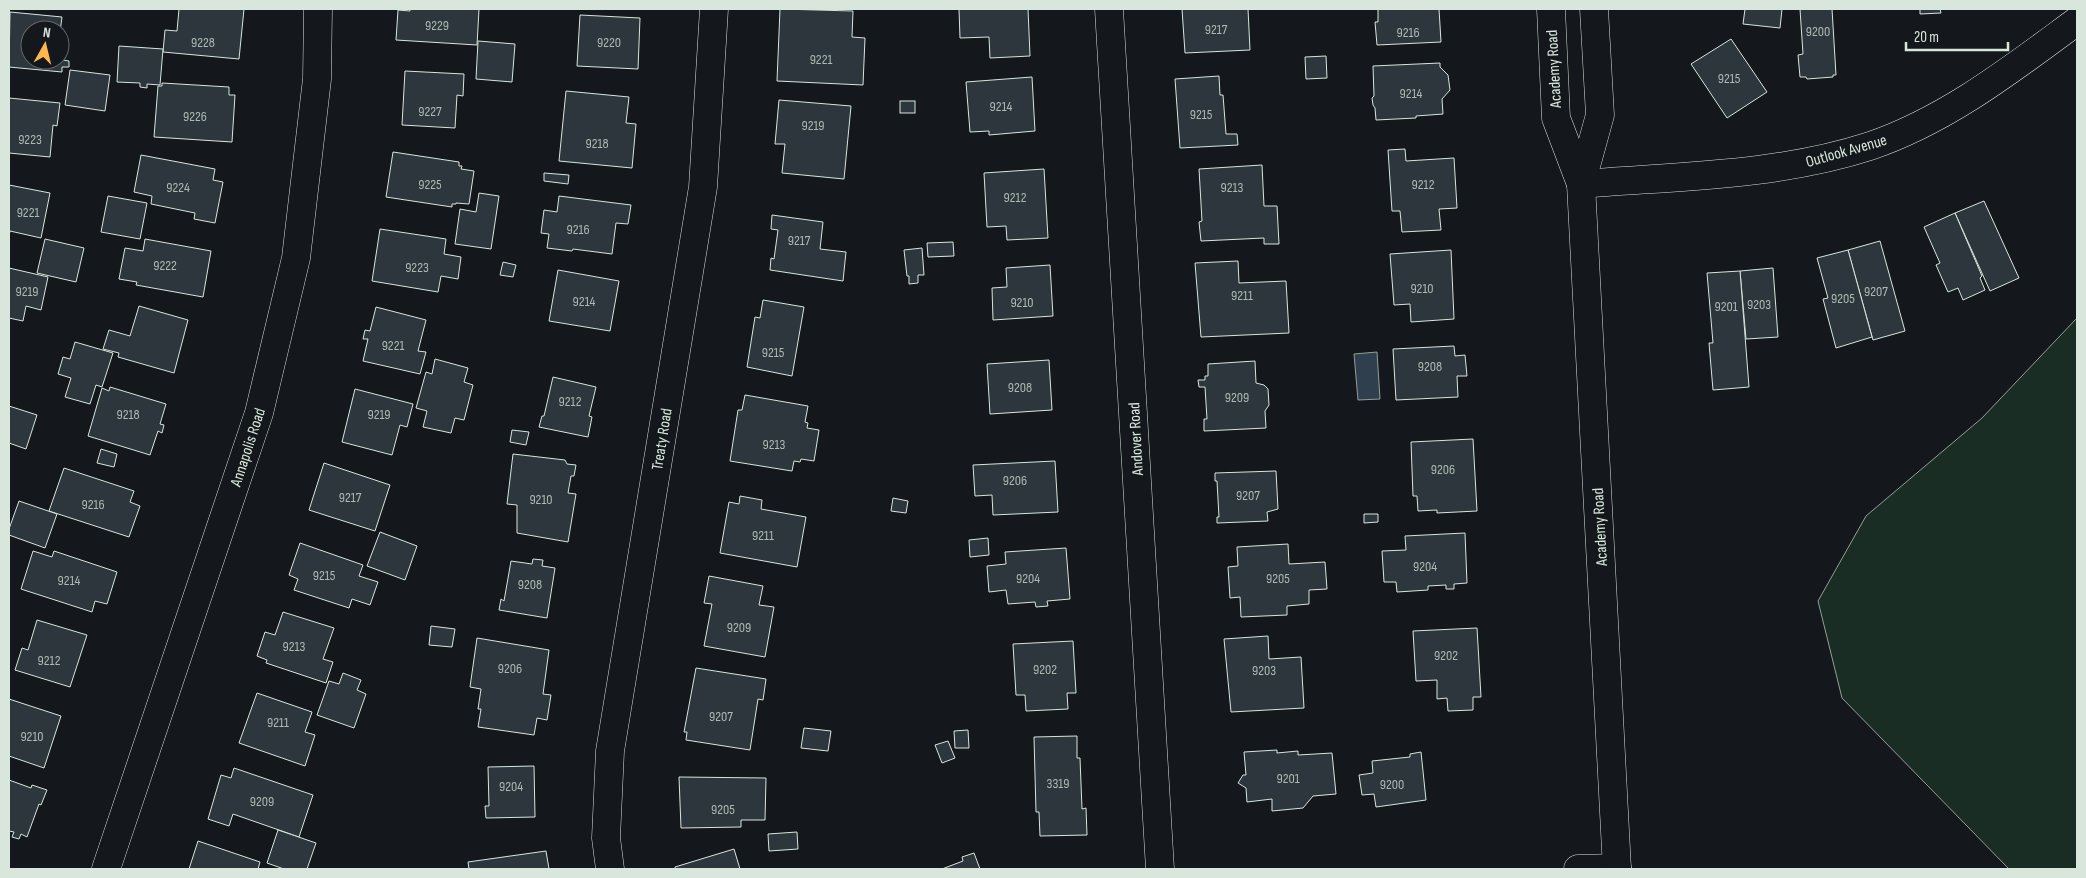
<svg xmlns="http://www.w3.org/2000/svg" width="2086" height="878" font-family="'Sofia Sans Condensed',sans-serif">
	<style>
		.green { fill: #1a2d24; stroke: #939e99 }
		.water { fill: #2f3f4d; stroke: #939e99 }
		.building { fill: #2c363c; stroke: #d8e6dc }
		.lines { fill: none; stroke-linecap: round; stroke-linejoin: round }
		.street-casing { stroke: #d8e6dc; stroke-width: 29 }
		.secondary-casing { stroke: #d8e6dc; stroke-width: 29 }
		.street { stroke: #14181c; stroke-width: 28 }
		.secondary { stroke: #14181c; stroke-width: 28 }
		.labels { text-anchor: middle; stroke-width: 4; stroke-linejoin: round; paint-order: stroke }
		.number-label { font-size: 14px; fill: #adbab4 }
		.street-label { font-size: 16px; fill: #d8e6dc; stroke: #14181c }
	</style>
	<rect width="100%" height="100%" fill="#14181c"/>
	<polygon class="green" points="2077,318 2077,869 2009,869 1842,698 1818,601 1866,516 1982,418"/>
	<polygon class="water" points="1377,352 1380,399 1358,400 1354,354"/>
	<g class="building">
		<polygon points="179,9 244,9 239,59 163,52 165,30 177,31"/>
		<polygon points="410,9 479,9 477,45 396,40 398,10 410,11"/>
		<polygon points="780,9 853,11 852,37 865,38 863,85 777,81"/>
		<polygon points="959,9 1028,9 1030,56 990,58 989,37 960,38"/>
		<polygon points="1182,9 1248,9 1250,50 1185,53"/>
		<polygon points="1378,9 1439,9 1441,42 1377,45 1375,22 1378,22"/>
		<polygon points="1745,9 1782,9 1780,28 1743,24"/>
		<polygon points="1800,9 1832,9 1836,75 1833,75 1833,77 1807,79 1806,77 1800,77 1798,55 1803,54"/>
		<polygon points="1920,9 1940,9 1941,13 1920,14"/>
		<polygon points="10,12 62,17 60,32 60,30 30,30 30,60 60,60 60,49 64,50 63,60 69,61 69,67 62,67 62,72 9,67"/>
		<polygon points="580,15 640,18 638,69 577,66"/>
		<polygon points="1731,39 1767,92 1727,118 1691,64"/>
		<polygon points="478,41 515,44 512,82 476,79"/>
		<polygon points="119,46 163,49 160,85 147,84 147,88 140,87 140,83 117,82"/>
		<polygon points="1326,56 1327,78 1306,79 1305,57"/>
		<polygon points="1440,63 1440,67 1448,75 1450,90 1442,99 1443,114 1416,116 1416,118 1376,120 1375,108 1373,105 1372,98 1374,96 1373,66"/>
		<polygon points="70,70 110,75 105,111 65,105"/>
		<polygon points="405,71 464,74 463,96 457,95 455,128 402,125"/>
		<polygon points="1219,76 1220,95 1223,95 1226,134 1237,134 1238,145 1180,148 1175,79"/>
		<polygon points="1032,77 1035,131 989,135 989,131 970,132 966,82"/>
		<polygon points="162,83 229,87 229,95 235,95 232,142 154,137 158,86 162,86"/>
		<polygon points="566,91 629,97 626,123 636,124 632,168 559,161"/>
		<polygon points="9,98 60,103 57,126 53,125 50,157 9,153"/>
		<polygon points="779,100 851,106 844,179 782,173 785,144 775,144"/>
		<rect x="900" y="101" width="15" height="12"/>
		<polygon points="1405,149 1406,161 1454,158 1457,208 1439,209 1441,230 1402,232 1400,211 1392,211 1388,150"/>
		<polygon points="393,152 459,162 459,166 462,166 461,169 474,171 469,204 456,203 456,204 452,204 452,207 386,197"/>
		<polygon points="141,155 215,169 213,180 223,182 215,223 194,219 195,213 151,204 152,196 134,192"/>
		<polygon points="1262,165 1264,206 1277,206 1279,244 1264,244 1264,238 1201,241 1199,222 1202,221 1199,169"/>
		<polygon points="1044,169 1048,238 1007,240 1006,226 987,227 984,173"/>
		<polygon points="544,173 569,175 568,184 544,181"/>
		<polygon points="9,185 50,193 41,238 10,231 9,236"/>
		<polygon points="479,193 499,196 491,249 455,244 460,209 476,212"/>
		<polygon points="108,196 147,203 140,239 101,232"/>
		<polygon points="559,196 631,205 628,224 616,223 612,254 573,249 572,251 547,248 549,234 541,233 544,210 557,212"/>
		<polygon points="1984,201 2019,278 1990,291 1955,213"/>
		<polygon points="1955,213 1982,276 1980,278 1985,290 1963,300 1958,288 1948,292 1936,265 1940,263 1924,227"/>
		<polygon points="772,215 823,222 820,249 846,252 843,281 770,270 771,258 774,259 778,230 771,229"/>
		<polygon points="380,229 446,239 444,254 461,257 458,279 441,276 438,292 372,281"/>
		<polygon points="45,239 84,248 76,282 37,273"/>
		<polygon points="145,239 211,251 203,297 136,285 137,282 119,279 125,248 143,251"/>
		<polygon points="1880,241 1905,331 1873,340 1848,250"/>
		<polygon points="953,242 954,256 928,257 927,243"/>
		<polygon points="922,248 924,275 918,275 918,283 909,284 909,276 907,276 904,250"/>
		<polygon points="1451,250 1454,319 1411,322 1410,304 1394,305 1390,254"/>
		<polygon points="1848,250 1872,337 1836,348 1823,299 1828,298 1817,258"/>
		<polygon points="1238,261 1239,283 1286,281 1289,333 1201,337 1195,263"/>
		<polygon points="503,262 516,265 513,277 500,275"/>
		<polygon points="1050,265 1053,316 993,320 992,288 1007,287 1006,268"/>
		<polygon points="9,268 48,277 41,310 26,306 23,321 9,318"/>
		<polygon points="1773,268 1778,337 1746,339 1740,271"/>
		<polygon points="558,270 619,281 610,331 549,321"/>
		<polygon points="1740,271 1749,387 1713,390 1709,343 1713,343 1707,273"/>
		<polygon points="763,300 804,307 792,376 747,367 755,317 760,318"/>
		<polygon points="139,306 188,320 174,373 118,357 119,353 103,349 109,330 130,336"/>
		<polygon points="376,307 426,320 418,351 426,352 420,374 363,361 368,339 363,339 365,330 370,331"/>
		<polygon points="75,342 113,353 102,387 96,385 90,404 65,397 71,378 58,374 63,357 70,359"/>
		<polygon points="1454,346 1455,356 1465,355 1467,376 1457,376 1458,397 1396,400 1393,349"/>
		<polygon points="435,359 468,368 464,382 473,385 464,420 455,418 451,433 423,427 427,411 416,408 426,372 432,374"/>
		<polygon points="1049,360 1052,410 990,414 987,364"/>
		<polygon points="1255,361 1256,383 1264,385 1268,389 1269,405 1265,411 1266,428 1204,431 1204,419 1207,419 1205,387 1199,387 1198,380 1205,380 1205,376 1208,376 1208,364"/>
		<polygon points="553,377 596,387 589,416 592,417 588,437 539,427 542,416 544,416"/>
		<polygon points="110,387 166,404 160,424 164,425 162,433 158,431 150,455 88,436 102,388 109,391"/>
		<polygon points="355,389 413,404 407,427 400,425 392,455 342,442"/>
		<polygon points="745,395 808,406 805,422 808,423 807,428 819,430 814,461 801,459 800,462 794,461 792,471 730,461 738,410 742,410"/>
		<polygon points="9,406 37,415 26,449 9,443"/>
		<polygon points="512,430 529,432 526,445 510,442"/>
		<polygon points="1473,439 1477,511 1437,513 1437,510 1418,511 1417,496 1413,496 1411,442"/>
		<polygon points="101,449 117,454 114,467 97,463"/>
		<polygon points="513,454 565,460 567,464 576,465 574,476 571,476 568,493 576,494 568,542 517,533 517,505 507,504"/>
		<polygon points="1055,461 1058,512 993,515 992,495 975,496 973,465"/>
		<polygon points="324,463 390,485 375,531 309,510"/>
		<polygon points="64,468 134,491 130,502 140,506 129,537 49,511"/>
		<polygon points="1276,471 1278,509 1267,512 1268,521 1217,523 1217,517 1219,517 1217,481 1215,481 1215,473"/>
		<polygon points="740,496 762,500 761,509 806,517 797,567 720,553 729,502 739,504"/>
		<polygon points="893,498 908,501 906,513 891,511"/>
		<polygon points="19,501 57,514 45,548 9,535 9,529"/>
		<polygon points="1364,514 1378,514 1378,522 1364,523"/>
		<polygon points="380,532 417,546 405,580 367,566"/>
		<polygon points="1465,533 1467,583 1454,584 1454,589 1446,589 1446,585 1428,586 1428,590 1397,592 1396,582 1384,582 1382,551 1406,550 1405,536"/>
		<polygon points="988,538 989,555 970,557 969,540"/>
		<polygon points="300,543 363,565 359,576 378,582 370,605 352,599 349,608 294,590 298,579 289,575"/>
		<polygon points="1288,544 1289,564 1325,562 1327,589 1309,590 1309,604 1287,606 1287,615 1241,617 1240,597 1230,598 1228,567 1238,566 1237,547"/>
		<polygon points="1066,548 1070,599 1047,601 1048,606 1036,607 1035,602 1008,604 1006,590 989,592 987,566 1006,564 1005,552"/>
		<polygon points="33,551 52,557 54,551 117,572 107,604 95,601 92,612 21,589"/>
		<polygon points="533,559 543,560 542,566 555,568 547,618 499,610 501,599 504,601 511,561 532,564"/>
		<polygon points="709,576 763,586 759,605 774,607 765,657 704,646 712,604 704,603"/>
		<polygon points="283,612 334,628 323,659 333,662 326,683 266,663 267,660 257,656 265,632 275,635"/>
		<polygon points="37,620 87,635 70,687 15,670 22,648 28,650"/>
		<polygon points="431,626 455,629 452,647 429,645"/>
		<polygon points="1477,628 1481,697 1473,697 1473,710 1448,711 1447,698 1437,699 1437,680 1416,681 1413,631"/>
		<polygon points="1268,636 1269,659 1301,657 1304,708 1231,712 1224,639"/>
		<polygon points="477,638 549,650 543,694 551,695 547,720 537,718 534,735 478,727 481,709 478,709 481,689 470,687"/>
		<polygon points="1073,641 1076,693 1067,693 1068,709 1026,711 1025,695 1016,695 1013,644"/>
		<polygon points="696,668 766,679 763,700 758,699 750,750 686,740 687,732 684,732"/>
		<polygon points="343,673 361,680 357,690 366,694 354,728 317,715 329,681 339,684"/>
		<polygon points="257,693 312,712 305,732 315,735 305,766 239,743"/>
		<polygon points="9,699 61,716 44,768 9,756"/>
		<polygon points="804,728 831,731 828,751 801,748"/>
		<polygon points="968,730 969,748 955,748 954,731"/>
		<polygon points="1077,736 1077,758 1080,758 1082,809 1086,808 1087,835 1040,836 1039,812 1036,812 1034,737"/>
		<polygon points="948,741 955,758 942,763 935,745"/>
		<polygon points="1277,750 1277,753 1298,751 1298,755 1332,753 1336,794 1313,796 1303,808 1272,811 1272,799 1247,802 1246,788 1238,783 1243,775 1246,775 1244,752"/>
		<polygon points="1421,752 1426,800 1376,807 1374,794 1362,795 1359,775 1373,773 1372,761 1410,757 1410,754"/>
		<polygon points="534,766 535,817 486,818 485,806 489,806 488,767"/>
		<polygon points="234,768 313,795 299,837 233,814 229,826 208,819 221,775 231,778"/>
		<polygon points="679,777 766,778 765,820 741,820 741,827 681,828"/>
		<polygon points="9,780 31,788 32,785 47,790 41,805 39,804 27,837 21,834 19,839 12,837 14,832 9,831"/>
		<polygon points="278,830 316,843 307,869 284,869 267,863"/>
		<polygon points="797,832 798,849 769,851 768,834"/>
		<polygon points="198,841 260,862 258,869 189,869"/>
		<polygon points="734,849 740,869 675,869 675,867"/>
		<polygon points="546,851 549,869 469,869 468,862"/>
		<polygon points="974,853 980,869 942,869 963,861 962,857"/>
	</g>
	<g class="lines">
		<defs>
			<g id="street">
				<polyline points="1109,9 1160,869"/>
				<path d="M1581,184C1678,176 1778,176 1870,146C1947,120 2013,68 2077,21"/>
				<polyline points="106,869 259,413 296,258 317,79 318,9"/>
				<polyline points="610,869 606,838 610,751 703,187 714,9"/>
				<polyline points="1578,869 1617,868"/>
			</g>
			<g id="secondary">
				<polyline points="1551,9 1556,118 1581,184"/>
				<polyline points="1594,9 1600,115 1581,184 1617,869"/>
			</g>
		</defs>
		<use href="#street" class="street-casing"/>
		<use href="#secondary" class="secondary-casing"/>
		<use href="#street" class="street"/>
		<use href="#secondary" class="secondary"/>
	</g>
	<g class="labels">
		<g class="number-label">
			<text x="437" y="30">9229</text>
			<text x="1216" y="34">9217</text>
			<text x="1818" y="36">9200</text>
			<text x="1408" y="37">9216</text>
			<text x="203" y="47">9228</text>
			<text x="609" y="47">9220</text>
			<text x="821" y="64">9221</text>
			<text x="1729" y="83">9215</text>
			<text x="1411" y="98">9214</text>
			<text x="1001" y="111">9214</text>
			<text x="430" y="116">9227</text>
			<text x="1201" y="119">9215</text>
			<text x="195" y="121">9226</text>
			<text x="813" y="130">9219</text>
			<text x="30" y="144">9223</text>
			<text x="597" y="148">9218</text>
			<text x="430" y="189">9225</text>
			<text x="1423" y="189">9212</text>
			<text x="178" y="192">9224</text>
			<text x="1232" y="192">9213</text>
			<text x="1015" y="202">9212</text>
			<text x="28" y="217">9221</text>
			<text x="578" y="234">9216</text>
			<text x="799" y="245">9217</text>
			<text x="165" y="270">9222</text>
			<text x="417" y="272">9223</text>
			<text x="1422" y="293">9210</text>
			<text x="27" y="296">9219</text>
			<text x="1876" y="296">9207</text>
			<text x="1242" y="300">9211</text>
			<text x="1843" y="303">9205</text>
			<text x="584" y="306">9214</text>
			<text x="1022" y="307">9210</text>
			<text x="1759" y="309">9203</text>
			<text x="1726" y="311">9201</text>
			<text x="393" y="350">9221</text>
			<text x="773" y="357">9215</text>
			<text x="1430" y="371">9208</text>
			<text x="1020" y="392">9208</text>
			<text x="1237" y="402">9209</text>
			<text x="570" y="406">9212</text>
			<text x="128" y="419">9218</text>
			<text x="379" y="419">9219</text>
			<text x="774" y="449">9213</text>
			<text x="1443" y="474">9206</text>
			<text x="1015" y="485">9206</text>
			<text x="1248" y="500">9207</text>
			<text x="350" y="502">9217</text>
			<text x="541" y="504">9210</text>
			<text x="93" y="509">9216</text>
			<text x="763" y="540">9211</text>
			<text x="1425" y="571">9204</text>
			<text x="324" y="580">9215</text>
			<text x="1028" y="583">9204</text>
			<text x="1278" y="583">9205</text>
			<text x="69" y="585">9214</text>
			<text x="530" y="589">9208</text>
			<text x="739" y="632">9209</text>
			<text x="294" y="651">9213</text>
			<text x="1446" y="660">9202</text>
			<text x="49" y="665">9212</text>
			<text x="510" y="673">9206</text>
			<text x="1045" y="674">9202</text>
			<text x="1264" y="675">9203</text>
			<text x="721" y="721">9207</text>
			<text x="278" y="727">9211</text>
			<text x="32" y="741">9210</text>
			<text x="1288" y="783">9201</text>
			<text x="1058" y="788">3319</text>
			<text x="1392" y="789">9200</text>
			<text x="511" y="791">9204</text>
			<text x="262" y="806">9209</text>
			<text x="723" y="814">9205</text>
		</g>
		<g class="street-label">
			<text transform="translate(1553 69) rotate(-93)" y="6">Academy Road</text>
			<text transform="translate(1846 150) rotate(-16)" y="6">Outlook Avenue</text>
			<text transform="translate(661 439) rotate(-81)" y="6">Treaty Road</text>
			<text transform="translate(1135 439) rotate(-93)" y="6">Andover Road</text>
			<text transform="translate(247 447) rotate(-72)" y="6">Annapolis Road</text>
			<text transform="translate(1599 527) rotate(-93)" y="6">Academy Road</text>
		</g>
	</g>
	<rect width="2086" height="878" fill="none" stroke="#d8e6dc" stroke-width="20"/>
	<g transform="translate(45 45) rotate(8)"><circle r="24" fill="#14181c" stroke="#626a69"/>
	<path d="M0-4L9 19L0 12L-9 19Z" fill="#ffb74d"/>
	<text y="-8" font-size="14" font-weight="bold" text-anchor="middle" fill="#d8e6dc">N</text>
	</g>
	<path d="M1906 42v8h102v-8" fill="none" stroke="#d8e6dc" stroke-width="2.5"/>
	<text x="1914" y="42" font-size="15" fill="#d8e6dc" stroke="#14181c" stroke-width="4" paint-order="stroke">20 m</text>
</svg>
